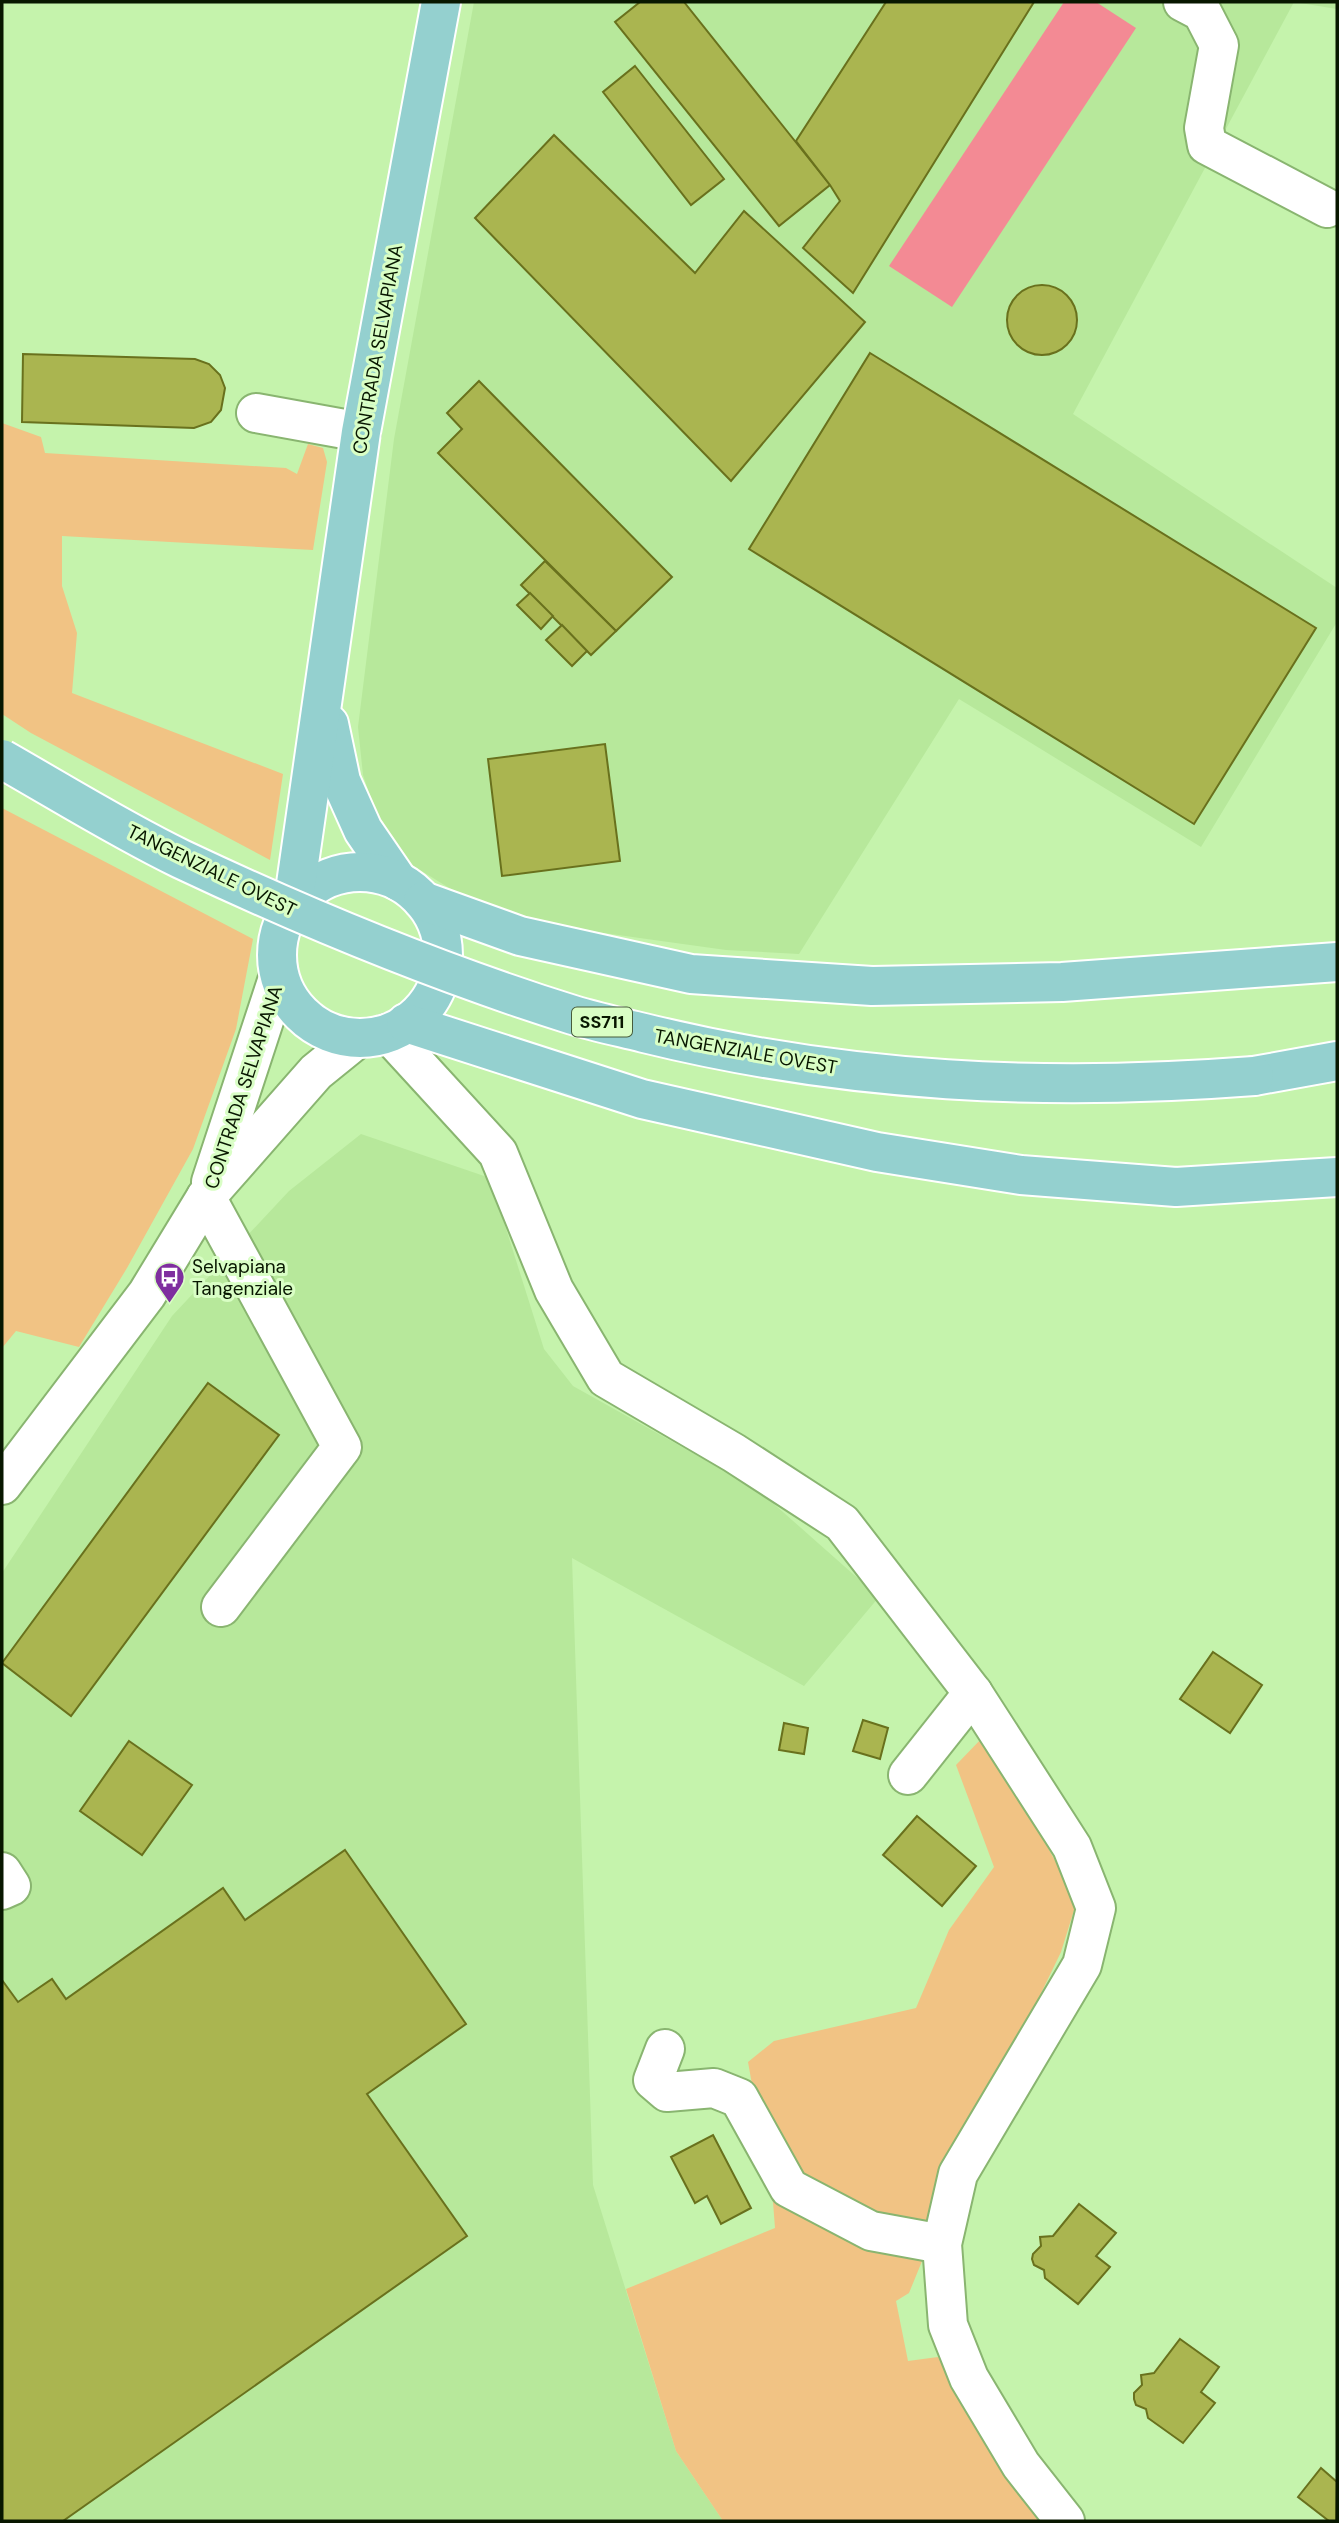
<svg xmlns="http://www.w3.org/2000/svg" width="1339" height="2523" font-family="'DM Sans',sans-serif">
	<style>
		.built { fill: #b7e89b }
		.green { fill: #f1c384 }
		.water { fill: #f38a94 }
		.building { fill: #aab550; stroke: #69711d; stroke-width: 2 }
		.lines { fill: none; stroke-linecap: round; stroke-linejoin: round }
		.minor-casing { stroke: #89b570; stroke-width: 42 }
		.major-casing { stroke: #fff; stroke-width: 42 }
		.minor { stroke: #fff; stroke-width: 38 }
		.major { stroke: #94d0cf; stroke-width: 38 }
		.major-bridge-casing { stroke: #fff; stroke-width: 42; stroke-linecap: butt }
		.major-bridge { stroke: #94d0cf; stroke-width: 38 }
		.labels { text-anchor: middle; stroke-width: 6; stroke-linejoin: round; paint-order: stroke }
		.shield { fill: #d9fec5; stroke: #475c3b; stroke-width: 2 }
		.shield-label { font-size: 18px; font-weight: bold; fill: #081700 }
		.street-label { font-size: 19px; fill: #081700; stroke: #d9fec5 }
		.poi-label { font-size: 19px; fill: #081700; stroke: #d9fec5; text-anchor: start }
	</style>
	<rect width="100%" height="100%" fill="#c5f3ac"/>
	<g class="built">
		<polygon points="474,2 1337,2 1337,9 1294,2 1073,414 1337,588 1337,622 1201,847 959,699 799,954 726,950 575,929 510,913 459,894 407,862 377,816 363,775 358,727 394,439"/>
		<polygon points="361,1134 490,1178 544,1349 573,1386 757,1489 879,1597 804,1686 572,1558 593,2185 676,2451 723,2521 2,2521 2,1573 172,1316 289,1191"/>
	</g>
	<g class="green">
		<polygon points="2,423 41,437 45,453 286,468 297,474 308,444 323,448 327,462 313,550 62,536 62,586 77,633 72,693 283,774 270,860 31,733 2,714"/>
		<polygon points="2,808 253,939 236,1029 193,1149 127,1268 79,1347 16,1331 2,1348"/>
		<polygon points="983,1737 1034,1822 1059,1868 1075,1907 1061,1952 1030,2016 945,2159 931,2200 927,2249 909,2293 896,2301 908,2361 938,2357 994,2460 1039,2509 1047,2521 723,2521 676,2451 626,2289 775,2228 773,2202 748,2062 774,2041 916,2008 949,1930 994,1867 956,1765"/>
	</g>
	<polygon class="water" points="1064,2 1096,2 1136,28 952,307 889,266"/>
	<g class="building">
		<polygon points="640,2 684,2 830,185 779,226 615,22"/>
		<polygon points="886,2 1034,2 853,293 803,248 840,201 830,185 796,141"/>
		<polygon points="635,66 724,179 691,205 603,92"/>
		<polygon points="554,135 695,273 744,211 865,322 731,481 475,218"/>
		<circle cx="1042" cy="320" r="35"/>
		<polygon points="870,353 1316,628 1194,824 749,549"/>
		<polygon points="23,354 195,359 209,364 220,375 225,388 221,410 211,422 194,428 22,422"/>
		<polygon points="479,381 672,577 616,631 438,453 462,429 447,413"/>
		<polygon points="545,561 616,631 591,655 521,585"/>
		<polygon points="530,593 553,616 541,629 517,605"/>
		<polygon points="562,625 587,651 572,666 546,640"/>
		<polygon points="605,744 620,861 502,876 488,759"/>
		<polygon points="208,1383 279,1435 71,1716 2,1663"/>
		<polygon points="1213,1652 1262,1685 1230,1733 1180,1699"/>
		<polygon points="863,1720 888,1728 880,1759 853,1751"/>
		<polygon points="784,1723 808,1728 804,1754 779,1750"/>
		<polygon points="129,1741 192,1785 142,1855 80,1811"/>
		<polygon points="917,1816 976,1866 942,1906 883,1855"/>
		<polygon points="345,1850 466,2024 367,2094 467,2236 63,2521 2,2521 2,1980 18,2002 52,1979 66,1999 223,1888 245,1920"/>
		<polygon points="713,2135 751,2208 721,2224 707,2196 695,2203 671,2157"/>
		<polygon points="1079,2204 1116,2233 1096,2256 1110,2267 1078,2304 1045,2278 1044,2270 1034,2265 1032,2259 1033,2254 1041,2246 1040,2237 1053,2236"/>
		<polygon points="1180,2339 1219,2367 1201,2392 1215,2403 1183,2443 1148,2418 1146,2409 1136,2405 1134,2399 1134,2393 1142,2385 1141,2375 1154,2373"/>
		<polygon points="1321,2468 1337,2482 1336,2521 1329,2521 1298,2497"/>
	</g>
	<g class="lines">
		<defs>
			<g id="minor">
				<polyline points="1183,2 1202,12 1219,45 1204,128 1207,145 1327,208"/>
				<polyline points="256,413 361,432"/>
				<polyline points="388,1033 498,1153 554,1290 606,1378 734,1453 842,1523 973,1693 1072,1847 1096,1908 1082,1965 958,2174 942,2244 948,2325 969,2378 1021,2465 1065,2521"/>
				<polyline points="211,1182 279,975"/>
				<polyline points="206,1197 342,1447 221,1607"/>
				<polyline points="2,1485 147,1294 206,1197 316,1072 358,1038"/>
				<polyline points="908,1775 973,1693"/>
				<polyline points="2,1872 11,1886 2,1890"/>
				<polyline points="665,2049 653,2080 667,2092 714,2088 739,2098 789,2188 871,2231 942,2244"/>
			</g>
			<g id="major">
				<polyline points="329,724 341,781 363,830 398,881"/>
				<circle cx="360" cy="955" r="83"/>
				<polyline points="423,901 520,936 691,974 872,986 1062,982 1337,962"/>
				<polyline points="293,905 361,432 441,2"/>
				<polyline points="406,1023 642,1099 877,1152 1021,1175 1176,1187 1337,1177"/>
				<polyline points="1254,1076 1337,1061"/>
			</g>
		</defs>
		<use href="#minor" class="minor-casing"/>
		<use href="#major" class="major-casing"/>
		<use href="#minor" class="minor"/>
		<use href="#major" class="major"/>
		<defs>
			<path id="major-bridge" d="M2,759C60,792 121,830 181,859C308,919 439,973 573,1015C596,1022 620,1027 644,1033C847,1083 1046,1092 1254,1076"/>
		</defs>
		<use href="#major-bridge" class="major-bridge-casing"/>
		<use href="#major-bridge" class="major-bridge"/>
	</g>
	<defs>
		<symbol id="bus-pin" viewBox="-11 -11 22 30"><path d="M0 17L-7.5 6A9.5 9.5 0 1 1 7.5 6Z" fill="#7f2f9f" stroke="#d9fec5"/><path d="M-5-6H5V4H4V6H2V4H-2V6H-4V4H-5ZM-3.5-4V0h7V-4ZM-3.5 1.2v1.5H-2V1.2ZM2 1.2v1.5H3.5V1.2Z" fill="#fff"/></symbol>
	</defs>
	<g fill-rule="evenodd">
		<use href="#bus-pin" x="152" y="1260" width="35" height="47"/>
	</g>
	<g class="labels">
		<rect class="shield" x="572" y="1007.5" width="60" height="29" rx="5"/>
		<g class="shield-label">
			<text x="602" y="1028">SS711</text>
		</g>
		<g class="street-label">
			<text transform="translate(377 349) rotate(-80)" y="7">CONTRADA SELVAPIANA</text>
			<text transform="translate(212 870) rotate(26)" y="7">TANGENZIALE OVEST</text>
			<text transform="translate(746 1051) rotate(10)" y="7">TANGENZIALE OVEST</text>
			<text transform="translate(243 1087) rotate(-72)" y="7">CONTRADA SELVAPIANA</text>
		</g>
		<g class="poi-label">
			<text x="192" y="1273">Selvapiana<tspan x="192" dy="22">Tangenziale</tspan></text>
		</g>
	</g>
	<rect width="1339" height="2523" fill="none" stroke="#081700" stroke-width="7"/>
</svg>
